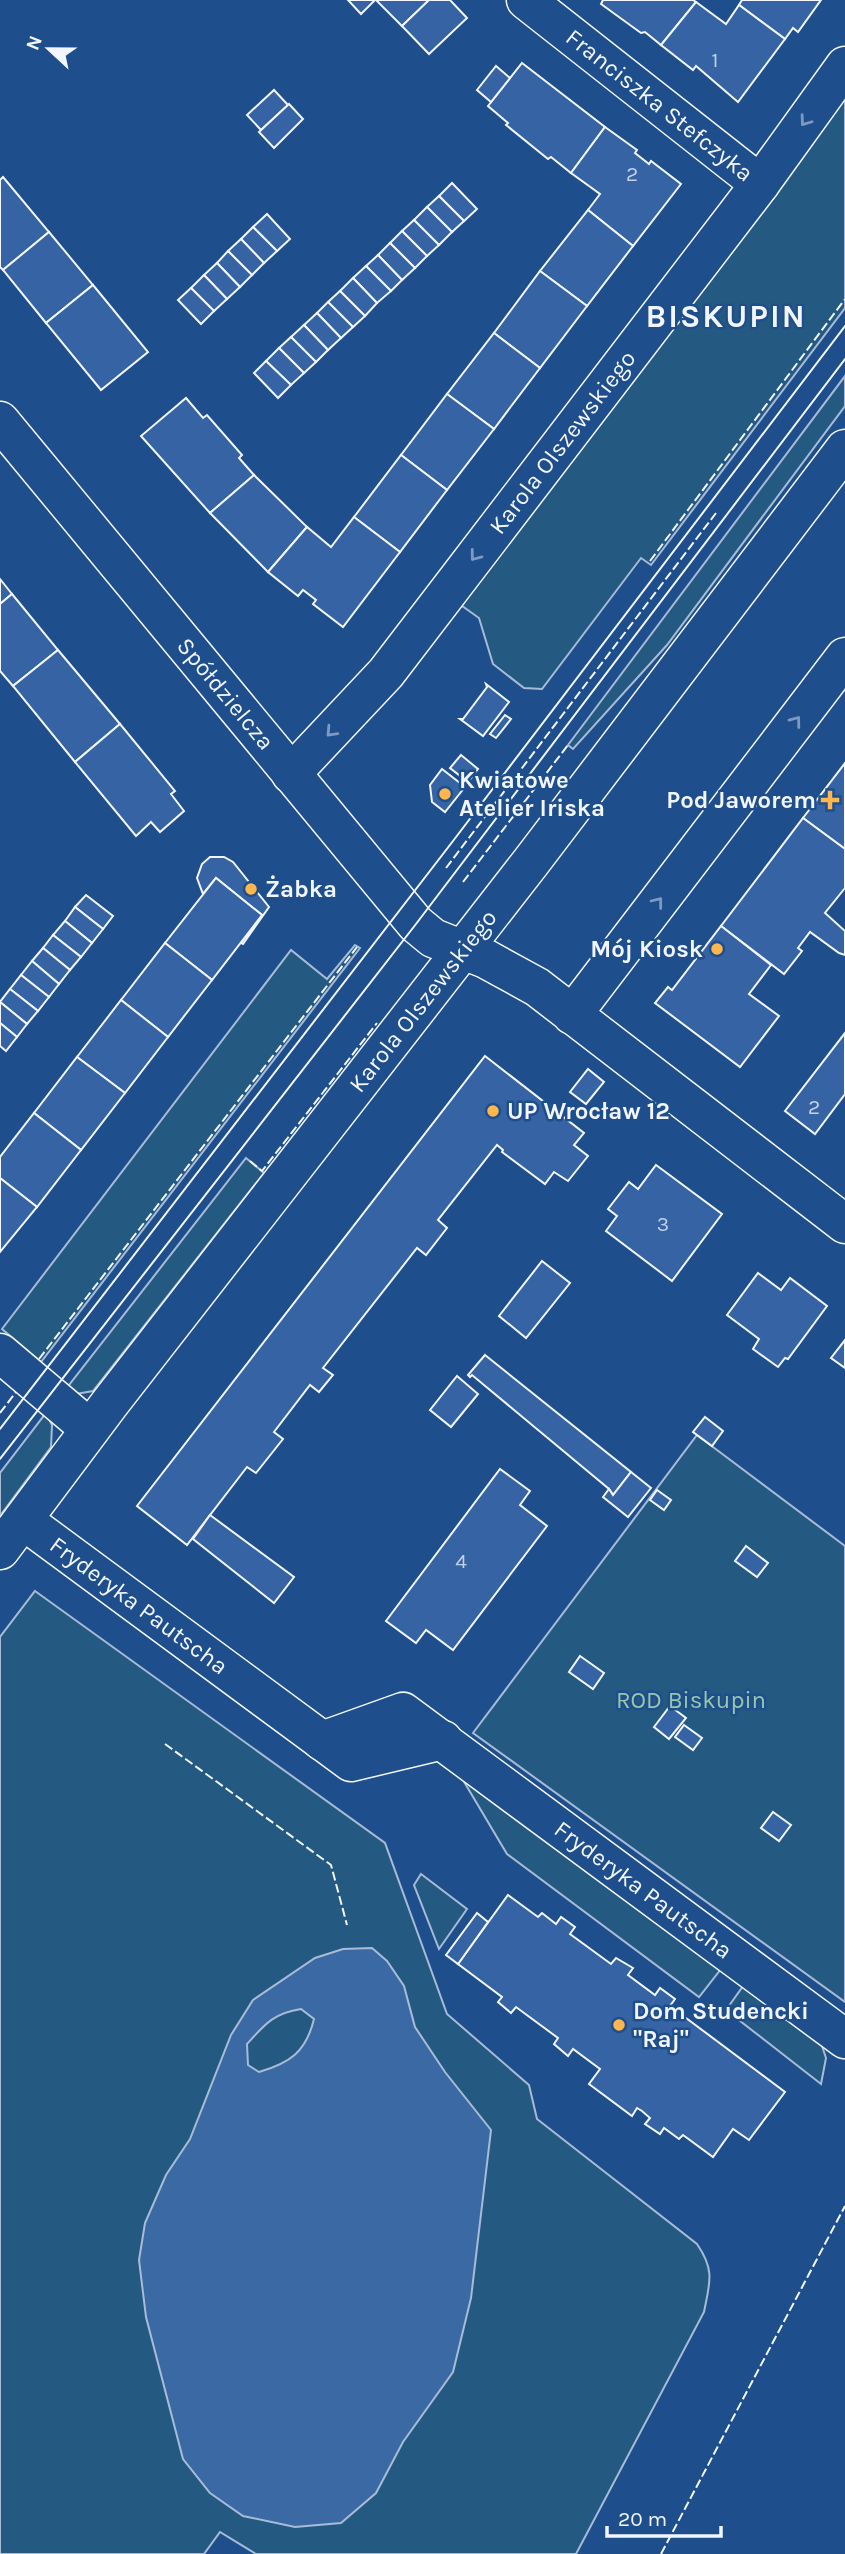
<svg xmlns="http://www.w3.org/2000/svg" width="845" height="2554" font-family="Karla,sans-serif">
	<style>
		.green { fill: #245a82; stroke: #a8bbd7; stroke-width: 2 }
		.water { fill: #3b69a3; stroke: #a8bbd7; stroke-width: 2; fill-rule: evenodd }
		.building { fill: #3563a3; stroke: #f2f6ff; stroke-width: 2 }
		.lines { fill: none; stroke-linecap: round; stroke-linejoin: round }
		.minor-casing { stroke: #f2f6ff; stroke-width: 41 }
		.minor { stroke: #1f4e8c; stroke-width: 38 }
		.tram { stroke: #f2f6ff; stroke-width: 2 }
		.fence { stroke: #f2f6ff; stroke-width: 2; stroke-dasharray: 9 3.5; stroke-linecap: butt }
		.oneway { stroke: #7e9ac0 }
		.poi-dot { fill: #ffb74d; stroke: #1f4e8c; stroke-width: 2.5 }
		.labels { text-anchor: middle; stroke-width: 5; stroke-linejoin: round; paint-order: stroke }
		.number-label { font-size: 21px; fill: #c3d1e8 }
		.street-label { font-size: 24px; fill: #f2f6ff; stroke: #1f4e8c }
		.poi-label { font-size: 24px; font-weight: bold; fill: #f2f6ff; stroke: #1f4e8c; text-anchor: start }
		.park-label { font-size: 24px; fill: #97c8a6; stroke: #1f4e8c }
		.district-label { font-size: 32px; font-weight: bold; letter-spacing: 2px; fill: #f2f6ff; stroke: #1f4e8c }
	</style>
	<rect width="100%" height="100%" fill="#1f4e8c"/>
	<g class="green">
		<polygon points="845,87 845,308 651,565 641,558 542,689 524,688 493,664 479,618 458,603"/>
		<polygon points="845,376 845,406 667,645 573,749 568,745"/>
		<polygon points="355,945 360,948 41,1362 2,1329 291,950 327,979"/>
		<polygon points="246,1158 264,1173 93,1391 76,1394 66,1389"/>
		<polygon points="46,1413 52,1425 51,1447 0,1516 0,1473"/>
		<polygon points="697,1435 845,1546 845,2002 473,1733"/>
		<path d="M35,1591L385,1843L447,2014L529,2085L537,2119L697,2244C715,2270 710,2282 704,2312L576,2554H256L220,2532L204,2554H0V1637Z"/>
		<polygon points="460,1775 721,1969 699,1997 507,1854"/>
		<polygon points="421,1874 467,1909 439,1949 414,1885"/>
		<polygon points="746,1982 821,2043 826,2058 821,2084 726,2010"/>
	</g>
	<path class="water" d="M372,1948L387,1961L404,1986L415,2027L445,2072L491,2130L471,2298L453,2372L403,2442L376,2493L341,2523L295,2527L243,2516L210,2493L183,2459L146,2317L139,2260L145,2223L166,2175L190,2139L231,2035L253,2000L315,1958L343,1949ZM301,2009L314,2019C306,2052 290,2063 259,2072L248,2065L247,2044C265,2024 274,2013 301,2009Z"/>
	<g class="building">
		<polygon points="348,0 375,0 361,14"/>
		<polygon points="376,0 429,0 402,26"/>
		<polygon points="429,0 450,0 467,18 429,54 402,26"/>
		<polygon points="603,0 693,0 696,2 661,45 645,32 641,33 601,4"/>
		<polygon points="742,0 821,0 798,32 793,28 785,39 739,5"/>
		<polygon points="696,2 726,24 739,5 785,39 738,102 696,66 693,70 661,45"/>
		<polygon points="522,63 605,127 571,173 551,157 548,159 506,125 508,123 488,106"/>
		<polygon points="496,66 510,78 491,102 477,90"/>
		<polygon points="274,90 288,105 261,130 247,115"/>
		<polygon points="289,104 303,119 274,148 259,132"/>
		<polygon points="605,127 637,150 635,153 649,164 651,161 681,184 633,246 588,210 600,194 571,173"/>
		<polygon points="3,177 49,232 3,270 0,267 0,180"/>
		<polygon points="452,183 477,209 464,221 439,196"/>
		<polygon points="439,196 464,221 452,232 427,207"/>
		<polygon points="427,207 452,232 439,245 414,220"/>
		<polygon points="588,210 633,246 587,306 540,271"/>
		<polygon points="267,214 290,239 277,251 253,227"/>
		<polygon points="414,220 439,245 427,256 402,231"/>
		<polygon points="253,227 277,251 264,263 241,239"/>
		<polygon points="402,231 427,256 415,268 390,243"/>
		<polygon points="49,232 93,285 46,323 3,270"/>
		<polygon points="241,239 264,263 252,275 228,251"/>
		<polygon points="390,243 415,268 402,280 378,255"/>
		<polygon points="228,251 252,275 240,287 217,263"/>
		<polygon points="378,255 402,280 391,291 366,266"/>
		<polygon points="217,263 240,287 227,299 204,275"/>
		<polygon points="366,266 391,291 377,303 353,278"/>
		<polygon points="540,271 587,306 540,368 494,333"/>
		<polygon points="204,275 227,299 214,311 191,288"/>
		<polygon points="353,278 377,303 365,316 340,291"/>
		<polygon points="93,285 148,352 101,390 46,323"/>
		<polygon points="191,288 214,311 201,324 178,300"/>
		<polygon points="340,291 365,316 353,327 328,302"/>
		<polygon points="328,302 353,327 341,338 317,313"/>
		<polygon points="317,313 341,338 328,350 304,325"/>
		<polygon points="304,325 328,350 316,362 291,337"/>
		<polygon points="494,333 540,368 494,429 447,394"/>
		<polygon points="291,337 316,362 304,373 279,348"/>
		<polygon points="279,348 304,373 291,385 266,361"/>
		<polygon points="266,361 291,385 278,398 254,373"/>
		<polygon points="447,394 494,429 447,490 401,455"/>
		<polygon points="186,398 203,418 207,415 242,455 239,458 254,475 210,513 141,436"/>
		<polygon points="401,455 447,490 400,552 354,517"/>
		<polygon points="254,475 307,527 268,572 210,513"/>
		<polygon points="354,517 400,552 343,627 313,604 316,600 303,590 298,596 268,572 307,527 331,547"/>
		<polygon points="0,579 12,594 0,604"/>
		<polygon points="12,594 58,650 13,686 0,671 0,604"/>
		<polygon points="58,650 120,724 75,762 13,686"/>
		<polygon points="486,684 509,702 483,736 460,719 463,719 487,687"/>
		<polygon points="505,715 511,719 496,738 490,734"/>
		<polygon points="120,724 175,791 171,794 184,811 160,832 151,822 136,836 75,762"/>
		<polygon points="461,755 478,769 468,782 450,768"/>
		<polygon points="845,763 845,849 803,818"/>
		<polygon points="442,769 465,787 445,812 432,802 430,785"/>
		<polygon points="803,818 845,849 845,888 825,913 845,931 845,955 839,953 810,932 798,948 802,951 784,974 721,926"/>
		<polygon points="210,857 224,857 233,862 269,907 243,944 241,943 262,915 216,878 203,894 197,878 202,864"/>
		<polygon points="216,878 262,915 212,980 165,943"/>
		<polygon points="86,895 113,916 103,929 75,907"/>
		<polygon points="75,907 103,929 92,943 65,921"/>
		<polygon points="65,921 92,943 81,957 53,935"/>
		<polygon points="721,926 771,965 749,994 779,1016 740,1067 655,1003 668,987 672,990"/>
		<polygon points="53,935 81,957 70,970 43,948"/>
		<polygon points="165,943 212,980 168,1037 121,1000"/>
		<polygon points="43,948 70,970 59,984 32,961"/>
		<polygon points="32,961 59,984 49,997 21,975"/>
		<polygon points="21,975 49,997 38,1011 10,989"/>
		<polygon points="10,989 38,1011 27,1024 0,1002"/>
		<polygon points="121,1000 168,1037 125,1093 77,1057"/>
		<polygon points="0,1002 27,1024 17,1037 0,1023"/>
		<polygon points="0,1023 17,1037 6,1051 0,1046"/>
		<polygon points="845,1033 845,1094 815,1134 785,1111"/>
		<polygon points="485,1056 584,1133 574,1145 588,1156 568,1181 554,1172 545,1184 502,1152 503,1150 497,1145 438,1220 447,1228 426,1255 417,1248 323,1368 333,1375 319,1392 310,1385 274,1432 283,1439 256,1473 247,1467 187,1545 137,1506"/>
		<polygon points="77,1057 125,1093 81,1150 34,1113"/>
		<polygon points="588,1069 604,1082 586,1104 570,1092"/>
		<polygon points="34,1113 81,1150 37,1207 0,1178 0,1157"/>
		<polygon points="656,1165 722,1214 672,1281 606,1231 617,1216 608,1209 629,1182 638,1189"/>
		<polygon points="0,1178 37,1207 0,1252"/>
		<polygon points="542,1261 570,1283 526,1338 499,1316"/>
		<polygon points="758,1273 781,1290 790,1278 827,1306 788,1359 785,1358 778,1367 753,1349 759,1339 727,1315"/>
		<polygon points="845,1340 845,1368 831,1358"/>
		<polygon points="485,1355 631,1472 613,1495 609,1489 472,1375 470,1377 468,1375"/>
		<polygon points="457,1376 478,1394 451,1427 430,1410"/>
		<polygon points="705,1417 723,1431 712,1446 693,1432"/>
		<polygon points="500,1469 530,1491 520,1505 547,1526 453,1650 426,1630 416,1643 386,1621"/>
		<polygon points="631,1472 651,1488 628,1517 603,1497 609,1489 613,1495"/>
		<polygon points="657,1490 671,1500 664,1510 650,1500"/>
		<polygon points="210,1515 294,1577 274,1603 193,1539"/>
		<polygon points="746,1546 768,1563 757,1577 735,1561"/>
		<polygon points="580,1656 604,1673 593,1689 569,1672"/>
		<polygon points="670,1706 686,1718 669,1739 654,1727"/>
		<polygon points="684,1725 702,1738 693,1750 675,1737"/>
		<polygon points="773,1812 791,1825 779,1841 761,1828"/>
		<polygon points="508,1895 538,1917 542,1913 556,1924 561,1917 575,1927 570,1934 611,1964 616,1958 633,1968 628,1975 655,1995 660,1988 675,1999 670,2006 785,2092 749,2140 733,2129 713,2157 683,2135 679,2139 664,2128 660,2134 645,2124 650,2118 642,2111 637,2108 632,2116 589,2084 600,2069 573,2049 568,2056 554,2044 558,2038 516,2007 511,2013 498,2002 502,1997 458,1964"/>
		<polygon points="477,1913 488,1922 458,1964 446,1955"/>
	</g>
	<g class="lines">
		<defs>
			<g id="minor">
				<path id="s1" d="M526,0L760,184"/>
				<path id="s2" d="M0,421L416,924L433,938L486,959L537,987L845,1224"/>
				<path id="s3" d="M291,774L386,673L760,184L845,66"/>
				<polyline points="572,1015 845,657"/>
				<polyline points="0,1353 90,1429"/>
				<path id="s4" d="M23,1520L351,1762L443,1740"/>
				<path id="s5" d="M0,1550L110,1403L531,862L845,449"/>
				<path id="s6" d="M322,1741L403,1712L845,2039"/>
			</g>
		</defs>
		<use href="#minor" class="minor-casing"/>
		<use href="#minor" class="minor"/>
		<g class="tram">
			<polyline points="0,1429 453,841 845,326"/>
			<polyline points="0,1459 416,924 845,359"/>
		</g>
		<g class="fence">
			<polyline points="650,561 845,299"/>
			<polyline points="446,868 716,513"/>
			<polyline points="463,882 568,745"/>
			<polyline points="250,1161 262,1171 377,1023"/>
			<polyline points="39,1359 357,947"/>
			<polyline points="0,1413 16,1392"/>
			<polyline points="165,1744 331,1865 347,1925"/>
			<polyline points="661,2554 845,2206"/>
		</g>
	</g>
	<defs><path id="oneway-chevron" d="M-2-3.5L2.5 0L-2 3.5" fill="none" stroke-width="1.6" stroke-linecap="round" stroke-linejoin="round" transform="scale(1.75)"/></defs>
	<g class="oneway">
		<use href="#oneway-chevron" transform="translate(805 121) rotate(126)"/>
		<use href="#oneway-chevron" transform="translate(475 556) rotate(127)"/>
		<use href="#oneway-chevron" transform="translate(796 721) rotate(-53)"/>
		<use href="#oneway-chevron" transform="translate(331 732) rotate(133)"/>
		<use href="#oneway-chevron" transform="translate(658 902) rotate(-52)"/>
	</g>
	<g class="poi-dot">
		<circle cx="445" cy="794" r="7"/>
		<path d="M826.5 789.5h7v7h7v7h-7v7h-7v-7h-7v-7h7z"/>
		<circle cx="251" cy="889" r="7"/>
		<circle cx="717" cy="949" r="7"/>
		<circle cx="493" cy="1111" r="7"/>
		<circle cx="619" cy="2025" r="7"/>
	</g>
	<g class="labels">
		<g class="number-label">
			<text x="715" y="67">1</text>
			<text x="632" y="181">2</text>
			<text x="814" y="1114">2</text>
			<text x="663" y="1231">3</text>
			<text x="461" y="1568">4</text>
		</g>
		<g class="street-label">
			<text dy="8" stroke="none"><textPath href="#s1" startOffset="170">Franciszka Stefczyka</textPath></text>
			<text dy="8" stroke="none"><textPath href="#s3" startOffset="429">Karola Olszewskiego</textPath></text>
			<text dy="8" stroke="none"><textPath href="#s2" startOffset="354">Spółdzielcza</textPath></text>
			<text dy="8" stroke="none"><textPath href="#s5" startOffset="693">Karola Olszewskiego</textPath></text>
			<text dy="8" stroke="none"><textPath href="#s4" startOffset="144">Fryderyka Pautscha</textPath></text>
			<text dy="8" stroke="none"><textPath href="#s6" startOffset="385">Fryderyka Pautscha</textPath></text>
		</g>
		<g class="poi-label">
			<text x="459" y="788">Kwiatowe<tspan x="459" dy="28">Atelier Iriska</tspan></text>
			<text x="816" y="808" text-anchor="end">Pod Jaworem</text>
			<text x="265" y="897">Żabka</text>
			<text x="703" y="957" text-anchor="end">Mój Kiosk</text>
			<text x="507" y="1119">UP Wrocław 12</text>
			<text x="633" y="2019">Dom Studencki<tspan x="633" dy="28">"Raj"</tspan></text>
		</g>
		<g class="park-label">
			<text x="691" y="1708">ROD Biskupin</text>
		</g>
		<g class="district-label">
			<text x="726" y="327">BISKUPIN</text>
		</g>
	</g>
	<g transform="translate(49 49) rotate(292)" stroke="#1f4e8c" stroke-width="5" paint-order="stroke">
	<path d="M0-5L12 26L0 18L-12 26Z" fill="#f2f6ff"/>
	<text y="-10" font-size="19" font-weight="bold" text-anchor="middle" fill="#f2f6ff">N</text>
	</g>
	<path d="M607 2526v10h114v-10" fill="none" stroke="#f2f6ff" stroke-width="3.5"/>
	<text x="618" y="2526" font-size="21" fill="#f2f6ff" stroke="#1f4e8c" stroke-width="5" paint-order="stroke">20 m</text>
</svg>
